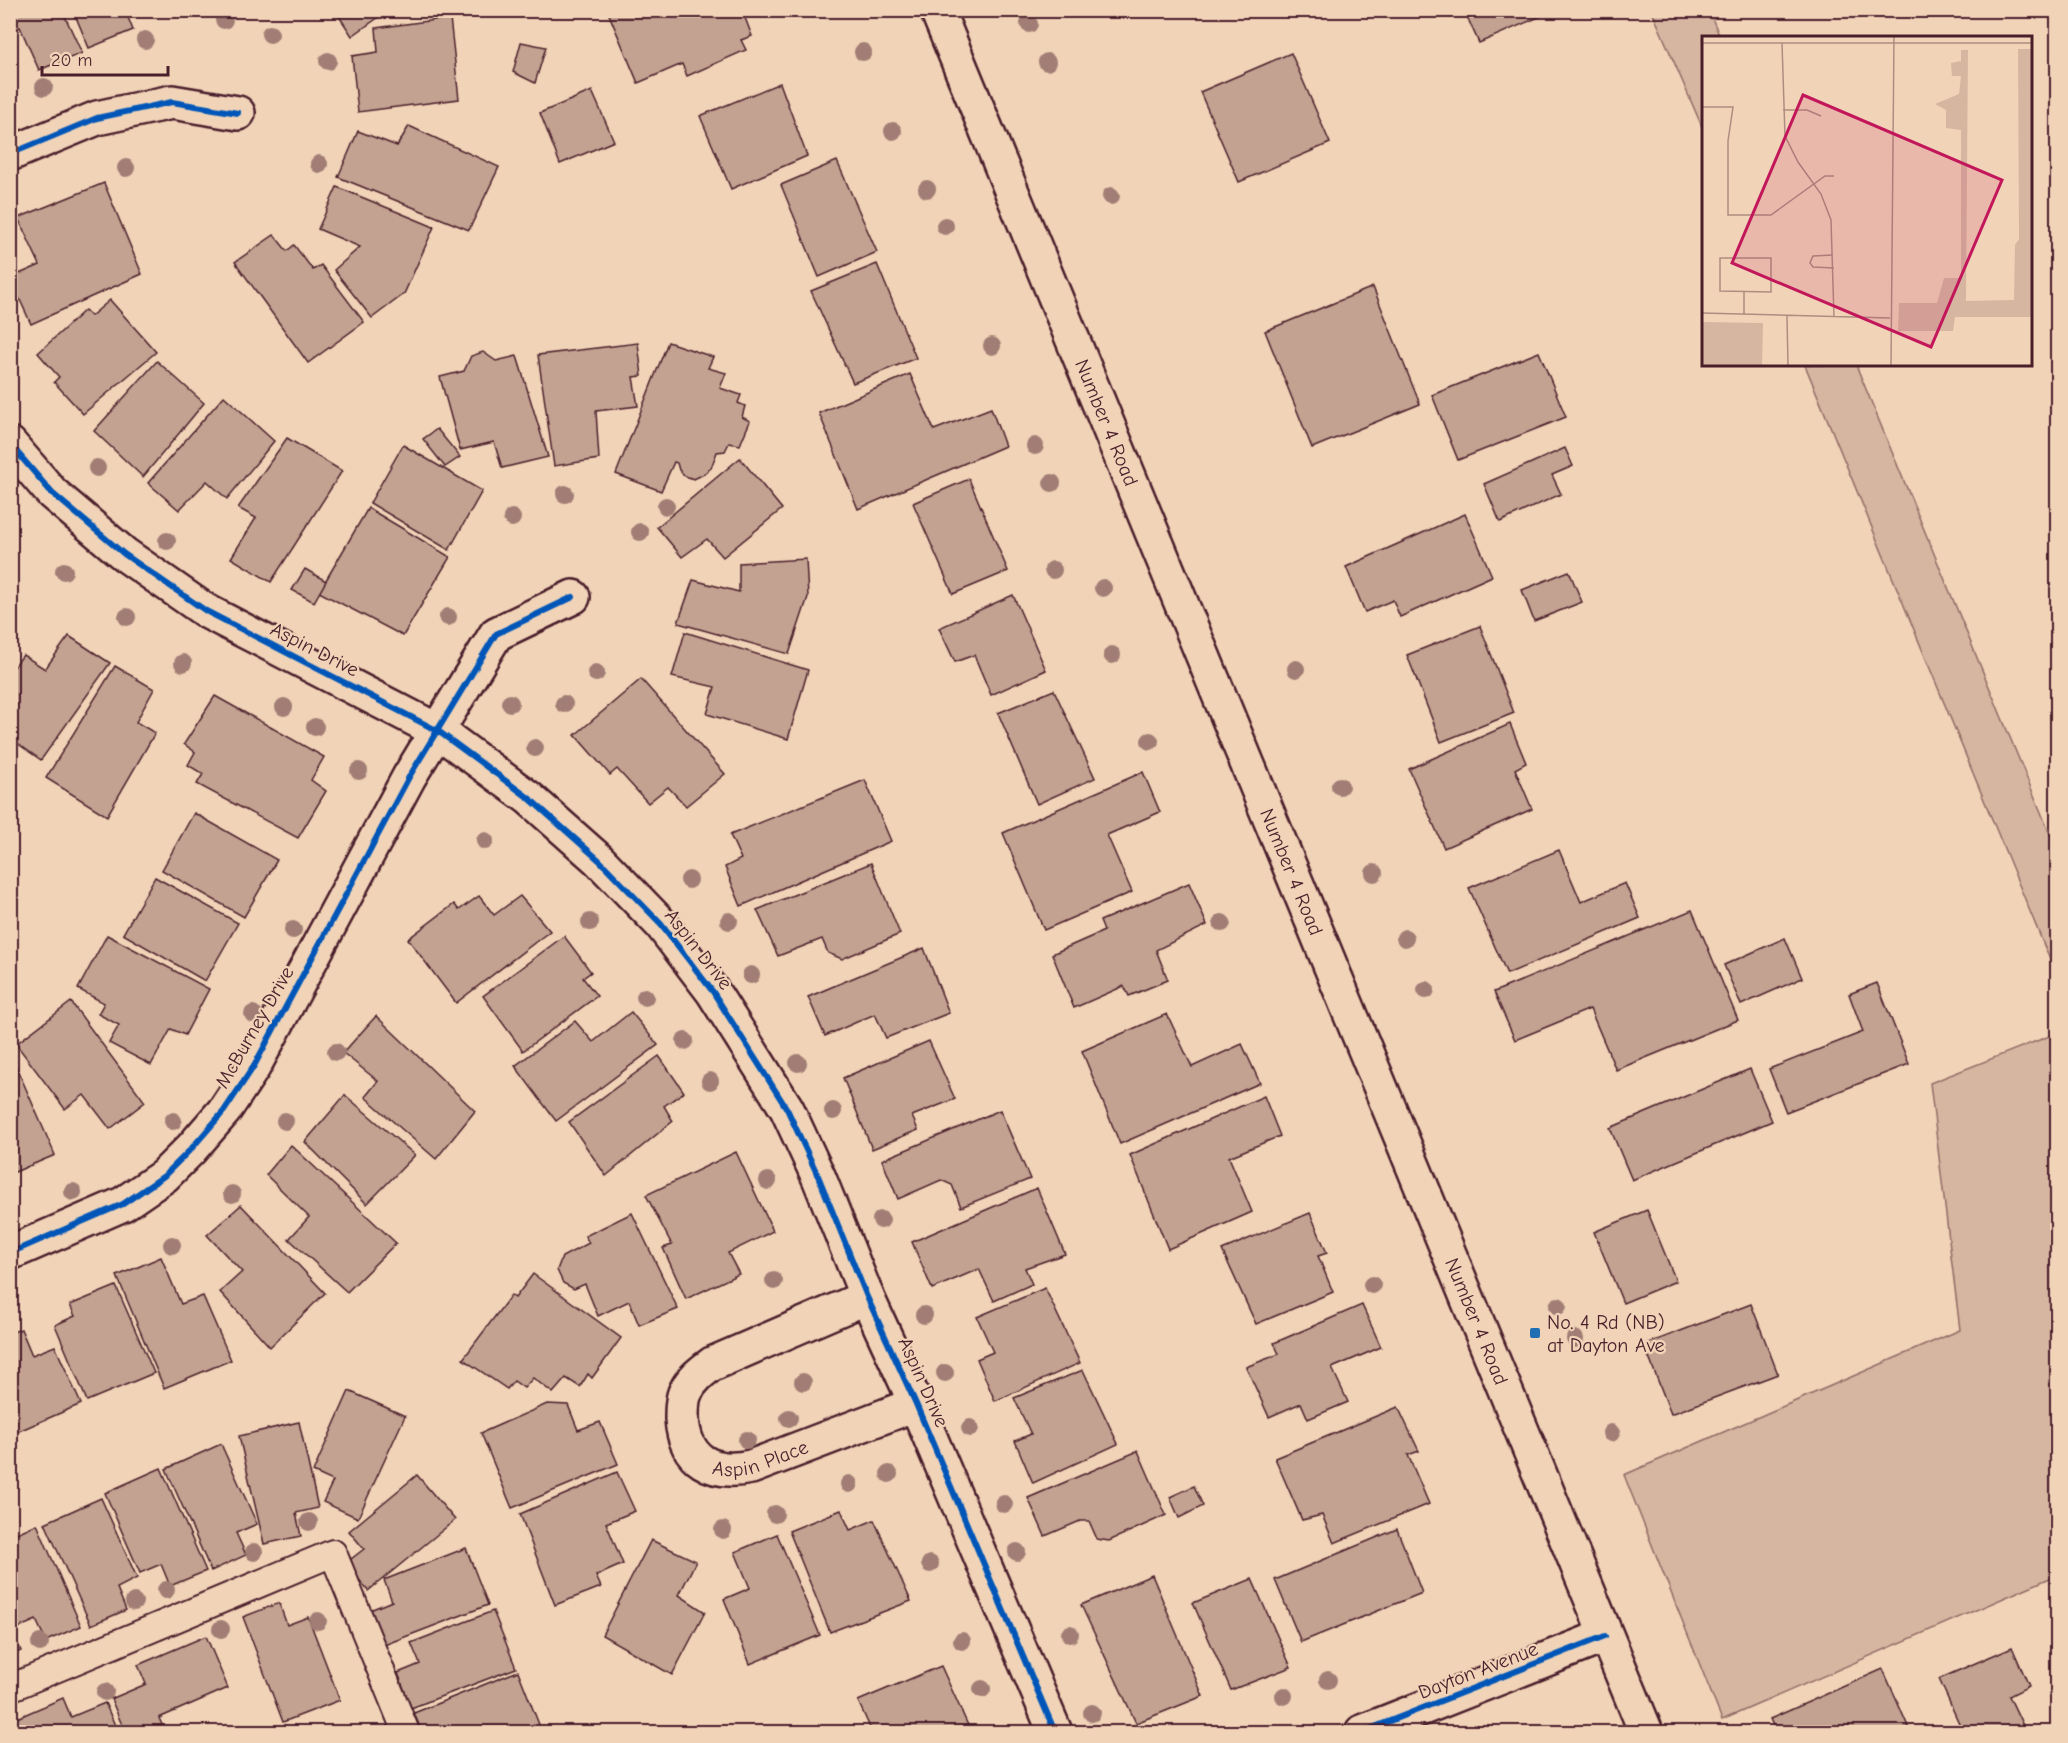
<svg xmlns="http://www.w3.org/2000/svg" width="2068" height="1743" font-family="'Comic Neue',sans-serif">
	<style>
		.green { fill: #d6b6a0; stroke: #906a66; stroke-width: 1.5 }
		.building { fill: #c3a291; stroke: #4a1f2b; stroke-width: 1.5 }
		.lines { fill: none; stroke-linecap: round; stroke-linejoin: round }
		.lane-casing { stroke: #4a1f2b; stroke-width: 30 }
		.street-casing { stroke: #4a1f2b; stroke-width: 38 }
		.secondary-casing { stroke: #4a1f2b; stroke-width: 38 }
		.lane { stroke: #f1d4b8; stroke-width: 26 }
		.street { stroke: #f1d4b8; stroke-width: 33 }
		.secondary { stroke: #f1d4b8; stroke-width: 33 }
		.cycleway-casing { stroke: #f1d4b8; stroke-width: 10 }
		.cycleway { stroke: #0057b8; stroke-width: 6 }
		.tree { fill: #a17d74 }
		.poi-dot { fill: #1f6fb2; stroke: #f1d4b8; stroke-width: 2 }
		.labels { text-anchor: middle; stroke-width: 4.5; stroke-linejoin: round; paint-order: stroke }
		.street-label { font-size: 20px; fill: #4a1f2b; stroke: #f1d4b8 }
		.poi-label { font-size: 20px; fill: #4a1f2b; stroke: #f1d4b8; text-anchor: start }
		.inset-road { fill: none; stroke: #ae8c80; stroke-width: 1.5 }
		.view { fill: #c2185b; fill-opacity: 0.15; stroke: #c2185b; stroke-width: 3 }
		.inset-edge { fill: none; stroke: #4a1f2b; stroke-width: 3 }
	</style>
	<rect width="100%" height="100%" fill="#f1d4b8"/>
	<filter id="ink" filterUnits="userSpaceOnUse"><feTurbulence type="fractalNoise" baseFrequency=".0167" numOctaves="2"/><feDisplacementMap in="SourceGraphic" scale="12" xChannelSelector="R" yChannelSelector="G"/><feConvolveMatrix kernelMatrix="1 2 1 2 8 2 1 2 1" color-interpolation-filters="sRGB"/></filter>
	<g filter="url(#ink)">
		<g class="green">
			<polygon points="1652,11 1709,11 1720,37 1704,38 1703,129"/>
			<polygon points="1805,365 1856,365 2057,851 2057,977"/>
			<polygon points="2057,1033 2057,1575 1722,1720 1624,1475 1960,1330 1930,1083"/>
		</g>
		<g class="building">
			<polygon points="10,10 62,10 82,53 39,70 20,27 10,31"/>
			<polygon points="73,10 125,10 133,30 89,48"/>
			<polygon points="335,10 389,10 352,36"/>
			<polygon points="612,10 742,10 752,36 741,40 746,50 687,76 682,64 638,83 608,12"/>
			<polygon points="1464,10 1555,10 1479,43"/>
			<polygon points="450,18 459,99 358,112 352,56 378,52 376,28"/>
			<polygon points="521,42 546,47 535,83 513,72"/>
			<polygon points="1291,53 1330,143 1239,182 1200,92"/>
			<polygon points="780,83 807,156 731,189 700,116"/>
			<polygon points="592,91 614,141 560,164 540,113"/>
			<polygon points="409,126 499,167 469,230 338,177 358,131 397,146"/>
			<polygon points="837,161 877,252 819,277 781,185"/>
			<polygon points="104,183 142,274 31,324 10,278 40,265 18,218"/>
			<polygon points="337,187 434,227 404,294 372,318 334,270 360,247 318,229"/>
			<polygon points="274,235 287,251 294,245 313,270 321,265 364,322 308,363 235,262"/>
			<polygon points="877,264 916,358 853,383 811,291"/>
			<polygon points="1373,287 1420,404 1312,448 1265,331"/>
			<polygon points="110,300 156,352 83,414 54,382 59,377 38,353 85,310 91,316"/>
			<polygon points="668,342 713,357 708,368 726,373 720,388 741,395 738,403 745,406 742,417 750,421 740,445 729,443 725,451 717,452 711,468 702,475 694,479 685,476 679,470 677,463 674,462 661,491 616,474"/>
			<polygon points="638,343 642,376 633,377 638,406 596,411 599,459 554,466 538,355"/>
			<polygon points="483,352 496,361 517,356 548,457 502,468 494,442 460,450 440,377 464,371 471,356"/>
			<polygon points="1539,352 1566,417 1458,460 1432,395"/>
			<polygon points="157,361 204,403 143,477 94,431"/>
			<polygon points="910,374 934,430 991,408 1005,446 858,509 819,413"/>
			<polygon points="224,396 274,441 227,499 207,481 179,510 148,483"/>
			<polygon points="437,429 460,457 445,467 423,439"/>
			<polygon points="287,438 342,471 271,582 231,558 256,518 238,508"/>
			<polygon points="403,445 482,491 449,550 370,503"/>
			<polygon points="1565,448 1573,466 1552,475 1561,494 1500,522 1484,484"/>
			<polygon points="740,458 782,509 723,557 707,539 682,557 657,527"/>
			<polygon points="969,479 1008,571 953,594 913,503"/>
			<polygon points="368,508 450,557 403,636 319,592"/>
			<polygon points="1465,514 1492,576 1400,617 1393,600 1365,612 1346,567"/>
			<polygon points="806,559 808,597 789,654 678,623 693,580 739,592 739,563"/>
			<polygon points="305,569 326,581 314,602 292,590"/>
			<polygon points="1569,571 1582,602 1534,621 1522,590"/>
			<polygon points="1013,595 1046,670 991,695 974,655 955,662 939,628"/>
			<polygon points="1480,626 1514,713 1441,742 1407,655"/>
			<polygon points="685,632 808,670 788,739 707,714 715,687 672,677"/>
			<polygon points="69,636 110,663 41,760 10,738 10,672 23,655 45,669"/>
			<polygon points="115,666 154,689 136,722 155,733 107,816 46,778"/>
			<polygon points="641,679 725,774 686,806 668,787 648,803 617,769 610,775 575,735"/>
			<polygon points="1054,690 1095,778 1037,804 998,713"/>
			<polygon points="215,696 324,757 311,780 326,791 298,838 197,784 203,774 188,765 195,752 184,744"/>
			<polygon points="1510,724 1526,763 1515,769 1532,809 1444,848 1409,769"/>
			<polygon points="1143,772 1160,812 1107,835 1132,892 1044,930 1003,833"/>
			<polygon points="865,780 891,841 741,906 725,867 741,859 730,835"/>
			<polygon points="194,813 277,860 244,917 162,870"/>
			<polygon points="1559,850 1581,902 1625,883 1640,918 1507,974 1469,888"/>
			<polygon points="871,863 900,934 842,959 828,953 822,939 778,956 757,910"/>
			<polygon points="155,877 238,923 205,981 123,934"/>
			<polygon points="1189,883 1207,925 1156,950 1168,980 1129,996 1124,986 1074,1008 1052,954 1104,931 1100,921"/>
			<polygon points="479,896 494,915 520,896 550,931 456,1003 408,939 454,904 459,910"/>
			<polygon points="1692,910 1738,1020 1616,1070 1590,1009 1515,1040 1494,992"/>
			<polygon points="107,935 209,989 185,1035 171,1029 151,1065 109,1043 119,1025 98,1014 104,1003 78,989"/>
			<polygon points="564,936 591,972 583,978 597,996 523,1051 483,996"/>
			<polygon points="1785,938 1802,978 1741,1005 1724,965"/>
			<polygon points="924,948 949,1013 886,1038 875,1014 825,1036 808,997"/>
			<polygon points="1877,983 1909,1064 1786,1112 1769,1069 1863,1032 1849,994"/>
			<polygon points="71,1002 145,1102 110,1129 84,1095 65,1109 16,1044"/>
			<polygon points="631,1012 658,1045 556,1121 515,1066 575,1021 593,1042"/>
			<polygon points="1167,1014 1192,1067 1242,1044 1260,1083 1120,1144 1082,1051"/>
			<polygon points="376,1016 475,1111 436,1159 365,1097 378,1081 343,1053"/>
			<polygon points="929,1041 955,1099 912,1116 918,1130 872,1149 843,1078"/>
			<polygon points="659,1056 684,1092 664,1106 673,1121 606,1176 569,1122"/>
			<polygon points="16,1066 55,1155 10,1174 10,1069"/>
			<polygon points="1750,1069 1772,1121 1632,1180 1610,1128"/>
			<polygon points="345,1095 415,1155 367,1204 305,1142"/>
			<polygon points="1264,1096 1280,1136 1229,1157 1252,1212 1168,1249 1130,1155"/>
			<polygon points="1000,1110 1030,1179 961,1207 952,1185 941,1180 898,1199 882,1160"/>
			<polygon points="291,1145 396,1243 347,1292 289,1239 309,1217 266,1175"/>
			<polygon points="736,1152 773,1231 728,1253 739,1274 686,1299 663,1248 672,1245 646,1195"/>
			<polygon points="1037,1188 1065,1254 1025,1268 1032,1284 994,1301 979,1269 932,1289 912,1242"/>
			<polygon points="241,1205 325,1293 270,1347 220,1292 242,1272 207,1235"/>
			<polygon points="1647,1210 1676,1281 1623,1303 1594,1232"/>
			<polygon points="632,1213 678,1309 639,1325 629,1301 598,1316 585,1284 574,1289 563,1283 557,1270 562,1257 589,1243 585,1236"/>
			<polygon points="1310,1213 1327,1253 1318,1256 1333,1292 1256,1324 1222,1250"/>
			<polygon points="161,1257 181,1304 203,1296 231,1360 164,1388 117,1276"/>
			<polygon points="533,1274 621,1338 592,1378 588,1374 580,1387 566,1378 553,1393 533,1378 524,1388 514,1381 507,1389 463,1359 511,1295 515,1298"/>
			<polygon points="116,1286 154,1373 87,1401 55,1325 75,1316 70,1305"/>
			<polygon points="1045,1288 1080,1363 995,1401 977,1359 993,1352 977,1317"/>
			<polygon points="1751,1304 1778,1374 1671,1414 1644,1345"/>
			<polygon points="1362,1305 1381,1347 1332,1368 1348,1402 1308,1419 1301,1403 1269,1417 1246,1367 1279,1354 1274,1343"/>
			<polygon points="21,1329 32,1355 55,1346 81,1404 12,1434 10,1429 10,1333"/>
			<polygon points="1083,1370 1118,1444 1033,1483 1015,1441 1031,1434 1014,1398"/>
			<polygon points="349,1391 405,1416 358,1518 323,1502 333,1481 313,1472"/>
			<polygon points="547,1404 568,1405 578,1430 600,1422 618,1464 512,1508 481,1433"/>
			<polygon points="1398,1407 1419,1451 1408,1455 1429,1504 1334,1543 1322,1515 1302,1520 1275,1458"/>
			<polygon points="299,1422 318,1508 296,1513 301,1536 264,1544 239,1436"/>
			<polygon points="221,1444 257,1524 236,1533 246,1555 211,1571 166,1469"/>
			<polygon points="1138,1451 1166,1515 1109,1541 1097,1539 1089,1521 1080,1521 1045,1536 1028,1498"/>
			<polygon points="161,1468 206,1571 170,1586 161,1564 140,1573 105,1493"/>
			<polygon points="617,1472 635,1511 606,1523 623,1564 596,1576 601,1587 555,1605 520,1514"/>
			<polygon points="417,1475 455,1520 368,1591 346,1563 364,1549 349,1531"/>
			<polygon points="1194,1486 1203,1506 1179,1518 1170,1497"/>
			<polygon points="101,1498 137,1578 117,1588 126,1610 91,1625 45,1523"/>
			<polygon points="841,1510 850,1530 874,1520 911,1601 830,1632 789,1531"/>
			<polygon points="37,1524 81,1626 46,1641 36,1620 16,1629 10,1617 10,1536"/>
			<polygon points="1397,1529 1422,1593 1301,1642 1275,1580"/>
			<polygon points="777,1534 820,1635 750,1664 724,1599 750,1588 735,1552"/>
			<polygon points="651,1540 696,1561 679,1595 705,1612 672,1675 602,1635"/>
			<polygon points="466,1548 488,1605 384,1645 370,1610 392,1601 384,1580"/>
			<polygon points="1152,1575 1203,1696 1136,1723 1081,1605"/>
			<polygon points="1252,1579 1291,1667 1231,1690 1193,1603"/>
			<polygon points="279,1603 287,1625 308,1617 340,1700 283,1722 243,1617"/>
			<polygon points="493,1611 516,1668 411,1708 398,1673 420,1664 411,1643"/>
			<polygon points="10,1627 21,1651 10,1656"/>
			<polygon points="206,1636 228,1688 159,1718 163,1727 149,1732 125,1732 111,1699 146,1684 138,1665"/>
			<polygon points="2012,1647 2029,1686 2009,1696 2026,1732 1963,1732 1939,1679"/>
			<polygon points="941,1666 971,1732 872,1732 858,1701"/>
			<polygon points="1883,1669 1910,1731 1906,1732 1776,1732 1770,1719"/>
			<polygon points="518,1671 540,1727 528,1732 422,1732 414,1713"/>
			<polygon points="63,1698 71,1717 105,1703 118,1732 10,1732 10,1721"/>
		</g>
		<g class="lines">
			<defs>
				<polyline id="lane" points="10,1688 333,1553 406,1732"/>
				<g id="street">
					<polyline points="10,154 97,118 172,102 238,113"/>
					<polyline points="10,444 52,493 124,554 206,611 438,731 529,798 599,860 661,924 713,992 787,1109 819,1178 867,1297 916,1404 1055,1732"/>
					<polyline points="10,1253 123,1204 164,1176 191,1149 224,1111 254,1066 409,777 496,634 573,597"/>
					<path id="s1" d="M867,1297L712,1364C701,1372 692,1379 686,1391C682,1398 682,1411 682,1419C685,1461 712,1475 751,1467L916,1404"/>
					<polyline points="1362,1732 1605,1636"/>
				</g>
				<g id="secondary">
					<path id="s2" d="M937,10L1646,1732"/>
				</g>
			</defs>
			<use href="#lane" class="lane-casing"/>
			<use href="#street" class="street-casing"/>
			<use href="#secondary" class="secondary-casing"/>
			<use href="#lane" class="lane"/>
			<use href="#street" class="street"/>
			<use href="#secondary" class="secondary"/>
			<defs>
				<g id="cycleway">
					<polyline points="10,154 97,118 172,102 238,113"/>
					<polyline points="10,444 52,493 124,554 206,611 438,731 529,798 599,860 661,924 713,992 787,1109 819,1178 867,1297 916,1404 1055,1732"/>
					<polyline points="10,1253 123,1204 164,1176 191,1149 224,1111 254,1066 409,777 496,634 573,597"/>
					<polyline points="1362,1732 1605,1636"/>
				</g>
			</defs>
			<use href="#cycleway" class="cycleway-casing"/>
			<use href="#cycleway" class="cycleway"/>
		</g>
		<g class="tree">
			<circle cx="224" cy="20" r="9"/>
			<circle cx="1029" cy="24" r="9"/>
			<circle cx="270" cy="34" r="9"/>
			<circle cx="145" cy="40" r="9"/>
			<circle cx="863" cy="52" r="9"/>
			<circle cx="328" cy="61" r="9"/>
			<circle cx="1047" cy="62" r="9"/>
			<circle cx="44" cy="87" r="9"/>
			<circle cx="893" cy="131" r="9"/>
			<circle cx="319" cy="164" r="9"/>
			<circle cx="126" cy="168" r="9"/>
			<circle cx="927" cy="189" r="9"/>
			<circle cx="1111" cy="196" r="9"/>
			<circle cx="945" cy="226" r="9"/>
			<circle cx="992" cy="346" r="9"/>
			<circle cx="1035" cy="446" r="9"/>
			<circle cx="97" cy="468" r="9"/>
			<circle cx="1052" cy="483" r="9"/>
			<circle cx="565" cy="494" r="9"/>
			<circle cx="666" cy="506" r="9"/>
			<circle cx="512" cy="518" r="9"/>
			<circle cx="640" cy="532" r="9"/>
			<circle cx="167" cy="541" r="9"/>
			<circle cx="1053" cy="570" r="9"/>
			<circle cx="64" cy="571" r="9"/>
			<circle cx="1103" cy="588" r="9"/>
			<circle cx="127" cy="617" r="9"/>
			<circle cx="448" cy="617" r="9"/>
			<circle cx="1112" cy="655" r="9"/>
			<circle cx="183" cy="663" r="9"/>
			<circle cx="1296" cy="669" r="9"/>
			<circle cx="596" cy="673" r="9"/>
			<circle cx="510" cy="703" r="9"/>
			<circle cx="564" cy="704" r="9"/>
			<circle cx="284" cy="707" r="9"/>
			<circle cx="315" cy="727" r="9"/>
			<circle cx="1150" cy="741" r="9"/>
			<circle cx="535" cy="748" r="9"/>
			<circle cx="359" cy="771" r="9"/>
			<circle cx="1340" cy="786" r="9"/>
			<circle cx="485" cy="841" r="9"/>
			<circle cx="1374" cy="873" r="9"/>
			<circle cx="689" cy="880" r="9"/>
			<circle cx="729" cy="921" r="9"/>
			<circle cx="590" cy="922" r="9"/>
			<circle cx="1222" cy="923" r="9"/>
			<circle cx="293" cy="930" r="9"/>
			<circle cx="1405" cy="938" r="9"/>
			<circle cx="751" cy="975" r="9"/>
			<circle cx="1426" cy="990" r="9"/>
			<circle cx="645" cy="997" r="9"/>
			<circle cx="253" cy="1014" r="9"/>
			<circle cx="685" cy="1041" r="9"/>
			<circle cx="336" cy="1052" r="9"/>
			<circle cx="798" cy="1063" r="9"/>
			<circle cx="710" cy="1081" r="9"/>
			<circle cx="833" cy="1111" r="9"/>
			<circle cx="173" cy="1121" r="9"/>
			<circle cx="285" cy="1121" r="9"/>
			<circle cx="768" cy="1181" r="9"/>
			<circle cx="73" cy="1192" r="9"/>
			<circle cx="232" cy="1194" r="9"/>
			<circle cx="881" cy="1220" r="9"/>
			<circle cx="172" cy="1245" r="9"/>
			<circle cx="774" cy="1281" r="9"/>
			<circle cx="1372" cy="1285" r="9"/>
			<circle cx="1558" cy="1306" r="9"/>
			<circle cx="924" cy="1315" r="9"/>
			<circle cx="1575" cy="1339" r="9"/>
			<circle cx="945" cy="1373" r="9"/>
			<circle cx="803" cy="1382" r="9"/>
			<circle cx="789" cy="1418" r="9"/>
			<circle cx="970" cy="1428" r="9"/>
			<circle cx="1611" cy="1433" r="9"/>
			<circle cx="747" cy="1440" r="9"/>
			<circle cx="889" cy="1474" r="9"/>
			<circle cx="849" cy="1484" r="9"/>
			<circle cx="1004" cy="1504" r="9"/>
			<circle cx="775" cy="1514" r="9"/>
			<circle cx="309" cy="1522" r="9"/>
			<circle cx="723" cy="1530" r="9"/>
			<circle cx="254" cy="1552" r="9"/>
			<circle cx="1017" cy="1552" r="9"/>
			<circle cx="930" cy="1564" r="9"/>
			<circle cx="166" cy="1590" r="9"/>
			<circle cx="134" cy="1602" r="9"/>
			<circle cx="318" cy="1621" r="9"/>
			<circle cx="221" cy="1629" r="9"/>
			<circle cx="1070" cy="1634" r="9"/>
			<circle cx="962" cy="1641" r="9"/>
			<circle cx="40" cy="1643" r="9"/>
			<circle cx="1328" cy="1680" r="9"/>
			<circle cx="982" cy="1689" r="9"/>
			<circle cx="105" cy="1692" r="9"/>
			<circle cx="1284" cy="1696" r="9"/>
			<circle cx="1092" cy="1713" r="9"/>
		</g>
	</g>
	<rect class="poi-dot" x="1529" y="1327" width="12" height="12" rx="3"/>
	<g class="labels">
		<g class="street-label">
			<text dy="7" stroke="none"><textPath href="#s2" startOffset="446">Number 4 Road</textPath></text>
			<text transform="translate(315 649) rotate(27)" y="7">Aspin Drive</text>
			<text dy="7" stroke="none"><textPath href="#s2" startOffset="932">Number 4 Road</textPath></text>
			<text transform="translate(699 949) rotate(52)" y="7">Aspin Drive</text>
			<text transform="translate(254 1027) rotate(-60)" y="7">McBurney Drive</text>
			<text dy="7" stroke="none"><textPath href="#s2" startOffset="1418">Number 4 Road</textPath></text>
			<text transform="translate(924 1382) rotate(66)" y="7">Aspin Drive</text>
			<text dy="7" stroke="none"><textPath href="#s1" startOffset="345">Aspin Place</textPath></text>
			<text transform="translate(1478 1670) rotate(-21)" y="7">Dayton Avenue</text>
		</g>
		<g class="poi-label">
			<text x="1547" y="1329">No. 4 Rd (NB)<tspan x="1547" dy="23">at Dayton Ave</tspan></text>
		</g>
	</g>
	<g transform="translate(1702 36)">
		<rect width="330" height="330" fill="#f1d4b8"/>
		<path d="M316,13H330V281H253L251,295H196L197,267H235L242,242H259V94L244,92V74L233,68L257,58L259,40H250L249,27L259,25V14H266L264,265L312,264L313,209L317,203ZM0,286L61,287L60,330H0Z" fill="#d6b6a0"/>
		<path class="inset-road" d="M0,7H330M80,7L83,100L96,126L119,158L129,184L132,281M0,71H31L26,105V179H69L123,140H132M81,74H105L119,80M131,219L111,220L108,227L111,231L132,232M18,222H69V256L18,255ZM42,255V279M0,277L188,282M85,280L86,330M189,330L192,0"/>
		<path class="view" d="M101,59L300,144L229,311L30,227Z"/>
		<rect width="330" height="330" class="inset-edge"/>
	</g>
	<rect width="2068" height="1743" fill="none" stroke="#f1d4b8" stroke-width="36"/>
	<rect x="18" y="18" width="2032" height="1707" fill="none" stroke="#4a1f2b" stroke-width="2" filter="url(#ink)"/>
	<path d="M42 66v9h126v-9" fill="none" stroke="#4a1f2b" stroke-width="3"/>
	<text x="51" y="66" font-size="18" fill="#4a1f2b" stroke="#f1d4b8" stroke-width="4.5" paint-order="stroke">20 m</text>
</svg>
